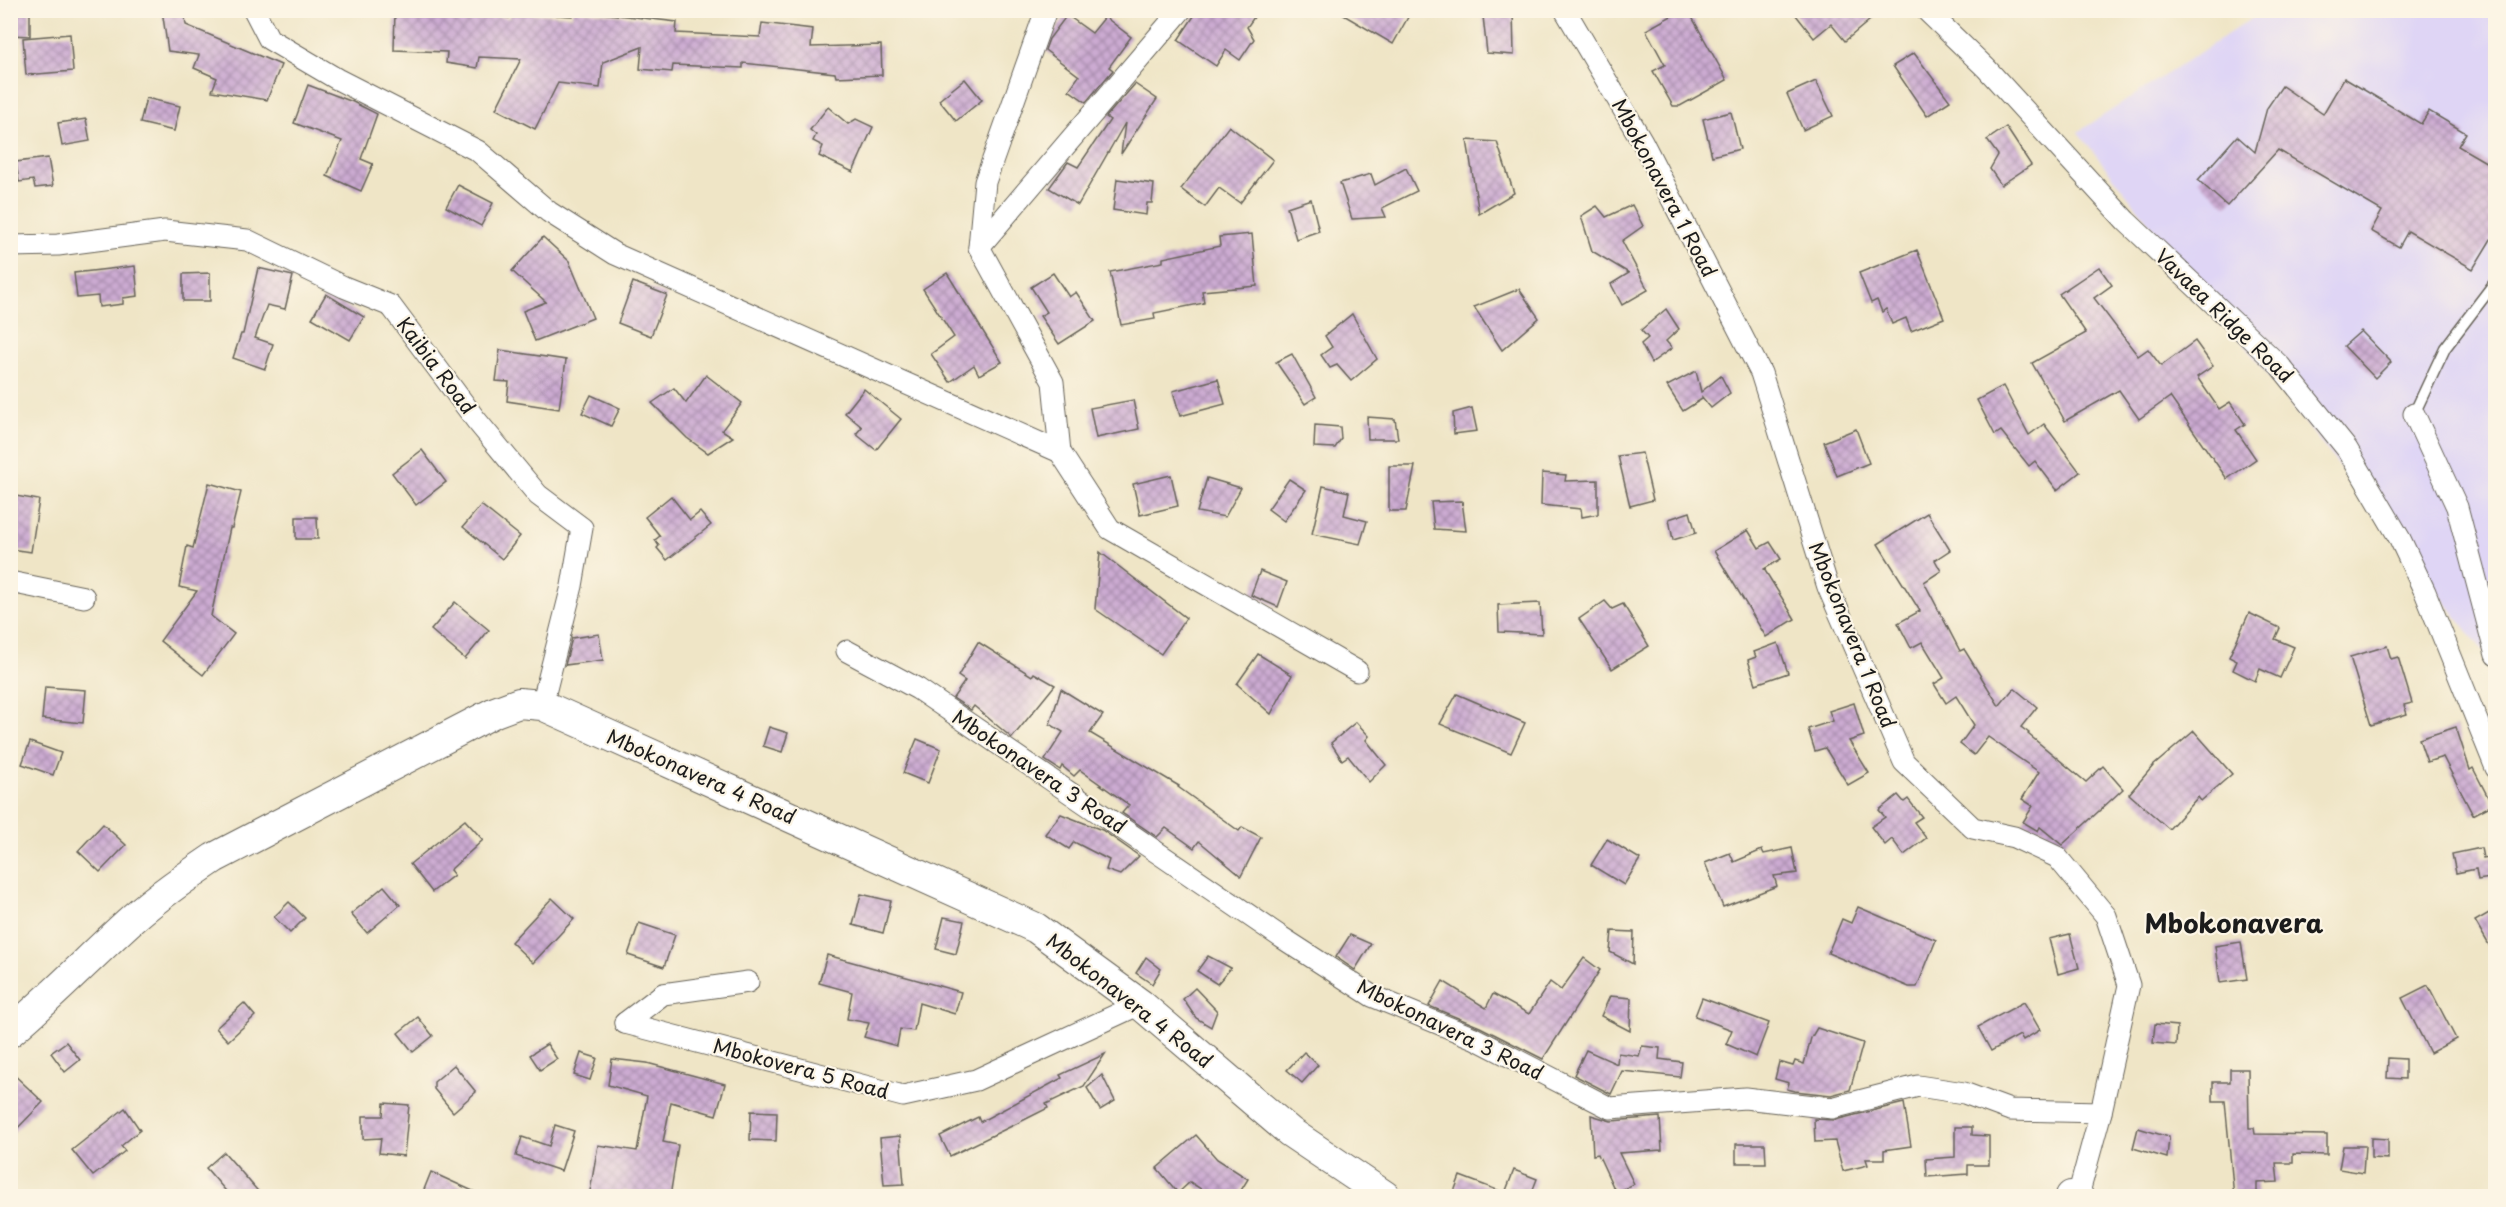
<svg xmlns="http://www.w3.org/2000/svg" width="2506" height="1207" font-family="'Playpen Sans',sans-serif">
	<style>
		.built { fill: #dfd5f5 }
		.building { fill: url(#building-cross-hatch) }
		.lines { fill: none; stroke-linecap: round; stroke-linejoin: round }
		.lane-casing { stroke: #666258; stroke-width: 13 }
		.street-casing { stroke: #666258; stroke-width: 23 }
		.secondary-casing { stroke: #666258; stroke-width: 32 }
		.lane { stroke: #fff; stroke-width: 10 }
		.street { stroke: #fff; stroke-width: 21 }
		.secondary { stroke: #fff; stroke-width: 30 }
		.labels { text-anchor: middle; stroke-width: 4.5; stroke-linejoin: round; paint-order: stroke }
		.street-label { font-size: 20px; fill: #1c1c1c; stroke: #fcf5e5 }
		.district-label { font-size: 26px; font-weight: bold; fill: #1c1c1c; stroke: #fcf5e5 }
	</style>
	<defs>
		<pattern id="building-cross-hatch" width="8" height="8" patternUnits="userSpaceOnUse" patternTransform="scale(1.5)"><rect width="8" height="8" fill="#ccabd2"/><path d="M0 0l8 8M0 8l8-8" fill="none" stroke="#a58aaa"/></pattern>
	</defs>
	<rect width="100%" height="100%" fill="#fcf5e5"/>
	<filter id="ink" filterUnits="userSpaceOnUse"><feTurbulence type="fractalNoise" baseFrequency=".0167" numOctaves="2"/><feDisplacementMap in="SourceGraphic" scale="12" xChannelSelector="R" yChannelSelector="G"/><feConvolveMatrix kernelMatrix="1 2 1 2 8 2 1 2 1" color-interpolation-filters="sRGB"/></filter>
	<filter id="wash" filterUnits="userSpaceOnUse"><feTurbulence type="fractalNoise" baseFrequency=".008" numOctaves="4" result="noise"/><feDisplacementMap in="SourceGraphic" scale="24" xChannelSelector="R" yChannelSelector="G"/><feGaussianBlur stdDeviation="1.35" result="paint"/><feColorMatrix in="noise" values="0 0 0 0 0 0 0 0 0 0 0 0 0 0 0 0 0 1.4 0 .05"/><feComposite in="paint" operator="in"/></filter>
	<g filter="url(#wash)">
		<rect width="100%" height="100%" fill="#efe5c6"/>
		<polygon class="built" points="2263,11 2495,11 2495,666 2078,132"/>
		<g id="blocks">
			<g class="building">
				<polygon points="10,10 30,10 30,36 10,35"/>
				<polygon points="162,10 184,10 186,25 281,65 267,100 212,91 217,78 194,68 199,55 168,51"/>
				<polygon points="395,10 455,10 509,18 509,12 572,16 572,10 575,10 677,22 676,33 760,37 762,23 813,29 811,47 881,45 882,75 836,77 835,73 743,63 743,68 673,65 672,72 640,69 642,47 603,62 600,88 558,83 535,129 496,109 521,59 479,57 477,68 446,63 447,52 394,50"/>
				<polygon points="1198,10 1259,10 1247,27 1254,39 1240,60 1226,50 1216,66 1178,40"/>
				<polygon points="1335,10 1412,10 1393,44"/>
				<polygon points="1682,10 1688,10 1727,80 1680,106 1673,106 1653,71 1665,65 1646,30"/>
				<polygon points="1792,10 1882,10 1845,41 1831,24 1814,38"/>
				<polygon points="1513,11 1514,55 1487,53 1483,16"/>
				<polygon points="1067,15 1092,33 1105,17 1131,37 1109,67 1113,70 1086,102 1069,90 1079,76 1045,50 1049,39"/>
				<polygon points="70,34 73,71 26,75 23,38"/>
				<polygon points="1914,53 1950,101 1927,116 1893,66"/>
				<polygon points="2344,78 2421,124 2429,111 2466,133 2458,146 2496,168 2496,231 2473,269 2408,231 2399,247 2371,231 2382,211 2278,150 2227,206 2198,180 2237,136 2255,152 2267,108 2282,86 2323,114"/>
				<polygon points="965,79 982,100 956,121 939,100"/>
				<polygon points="1816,81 1833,116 1803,130 1787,94"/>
				<polygon points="1135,84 1157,99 1121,154 1125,123 1078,205 1049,188 1068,162 1078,167 1110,120 1106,117"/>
				<polygon points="308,85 353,102 377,114 361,159 373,164 361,191 327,176 342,141 294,123"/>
				<polygon points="146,98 180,106 174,131 140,123"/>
				<polygon points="828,107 848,124 856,119 873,127 853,172 819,156 823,146 813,141 816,135 810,130"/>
				<polygon points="1731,112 1740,149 1712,156 1703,119"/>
				<polygon points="86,119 90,141 62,146 58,123"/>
				<polygon points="1229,126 1273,160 1240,203 1219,188 1205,207 1181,189"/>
				<polygon points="2006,127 2031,165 2001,185 1990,169 1998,155 1987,140"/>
				<polygon points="1467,140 1497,142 1514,193 1479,214"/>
				<polygon points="48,158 53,186 35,188 33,180 19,182 16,162"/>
				<polygon points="1406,168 1417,191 1382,208 1386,217 1352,219 1340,183 1371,174 1375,185"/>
				<polygon points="1117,179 1154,184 1152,203 1147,203 1146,215 1113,210"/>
				<polygon points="458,185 493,203 481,226 446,207"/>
				<polygon points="1311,199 1319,231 1296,239 1287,207"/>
				<polygon points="1632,205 1643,226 1622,241 1648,290 1622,305 1611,284 1629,273 1592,251 1581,216 1597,206 1606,217"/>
				<polygon points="1252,234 1257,286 1202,291 1204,303 1154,313 1155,319 1121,325 1110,272 1163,262 1163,258 1220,246 1219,237"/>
				<polygon points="543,237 569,261 593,318 535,341 523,311 546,302 512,271"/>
				<polygon points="1917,250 1944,318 1911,331 1906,318 1892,324 1886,309 1882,312 1877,300 1871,303 1859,273"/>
				<polygon points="135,266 138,296 123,298 123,304 99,307 98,296 77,298 74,273"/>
				<polygon points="2099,267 2112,285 2094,298 2138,356 2148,349 2161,366 2195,341 2213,366 2197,377 2219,409 2230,402 2245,424 2236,430 2256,459 2227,479 2170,397 2139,419 2119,390 2065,421 2032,363 2086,333 2059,294"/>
				<polygon points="258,268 293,276 285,309 267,305 255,338 273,344 265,369 233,358 241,334 243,334"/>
				<polygon points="210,273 210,301 183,301 183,274"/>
				<polygon points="947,273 1002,362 979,375 974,365 950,382 931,354 954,337 923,289"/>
				<polygon points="1053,273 1069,297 1076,292 1095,321 1059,344 1040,316 1047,312 1031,287"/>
				<polygon points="633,282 667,295 651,336 618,323"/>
				<polygon points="1519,289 1539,318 1502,350 1474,307"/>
				<polygon points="326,294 364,317 350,340 312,318"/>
				<polygon points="1666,309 1679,329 1666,341 1672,348 1651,363 1641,344 1648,338 1641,330"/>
				<polygon points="1352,314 1377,359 1351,381 1337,365 1330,368 1321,355 1332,347 1325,336"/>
				<polygon points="2361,331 2391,362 2375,378 2344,346"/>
				<polygon points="500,350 566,360 559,409 507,401 509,382 496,381"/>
				<polygon points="1292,354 1316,397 1305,404 1276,362"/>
				<polygon points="1696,371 1701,392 1721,376 1730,393 1711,408 1702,397 1702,399 1683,411 1667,386"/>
				<polygon points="706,375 742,403 722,430 733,437 708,453 687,438 652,403 674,388 686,403"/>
				<polygon points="1218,379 1225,404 1180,416 1173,391"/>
				<polygon points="2003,386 2029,435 2044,424 2080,472 2057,490 2035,461 2029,466 2001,431 1995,435 1977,400"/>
				<polygon points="864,389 901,419 876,450 856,434 862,427 845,413"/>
				<polygon points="591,395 620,408 611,426 582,413"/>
				<polygon points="1133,400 1139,429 1096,438 1090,408"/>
				<polygon points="1472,408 1477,431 1454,434 1453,413"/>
				<polygon points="1367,417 1395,419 1398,439 1368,439"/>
				<polygon points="1315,425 1340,427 1341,439 1335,448 1314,447"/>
				<polygon points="1856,429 1869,463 1837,476 1824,442"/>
				<polygon points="422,450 446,482 416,505 392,473"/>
				<polygon points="1642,453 1653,500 1630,506 1618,456"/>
				<polygon points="1389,466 1415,466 1406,511 1389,511"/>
				<polygon points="1542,473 1566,475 1565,481 1598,480 1598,514 1582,517 1581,509 1541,505"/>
				<polygon points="1171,475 1178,506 1140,515 1133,484"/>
				<polygon points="1207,478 1241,488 1225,517 1197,512"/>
				<polygon points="1289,479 1306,490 1284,521 1268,509"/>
				<polygon points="209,483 241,492 232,528 230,528 211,616 234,634 203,675 160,641 197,591 179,587 187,546 193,548"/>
				<polygon points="1323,486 1349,492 1344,515 1367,521 1360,544 1312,534"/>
				<polygon points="10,495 39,500 31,552 10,549"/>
				<polygon points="671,496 690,520 700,512 711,525 667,560 657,548 659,546 655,540 660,536 645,517"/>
				<polygon points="1462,501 1466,531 1434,529 1431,502"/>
				<polygon points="481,505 520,536 502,559 463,527"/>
				<polygon points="1690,512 1696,533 1673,540 1669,519"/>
				<polygon points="1927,513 1950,550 1935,560 1941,571 1924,582 1960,651 1964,649 1999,706 2014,688 2037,707 2021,727 2029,733 2028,734 2086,782 2103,766 2123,789 2062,845 2040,827 2038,831 2023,822 2033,806 2022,799 2039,772 1988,737 1974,755 1960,744 1974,725 1956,696 1946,703 1934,684 1944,678 1922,642 1911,648 1898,623 1920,611 1878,544"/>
				<polygon points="296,517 317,517 318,539 296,539"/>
				<polygon points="1748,530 1759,548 1770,542 1781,559 1764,569 1795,619 1766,637 1714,551"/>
				<polygon points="1100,552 1186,618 1161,654 1095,609"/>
				<polygon points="1260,571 1287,582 1278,607 1251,595"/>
				<polygon points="1605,601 1612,609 1623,604 1649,646 1612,669 1579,619"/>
				<polygon points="455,602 489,630 465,659 431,630"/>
				<polygon points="1540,603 1542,634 1499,632 1498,605"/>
				<polygon points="2249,613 2280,628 2275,639 2294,647 2280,678 2260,669 2255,681 2233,670 2237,661 2229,657"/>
				<polygon points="599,634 603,660 565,665 572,638"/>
				<polygon points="978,642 1032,676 1034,673 1055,685 1012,738 974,706 971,710 953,698 965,681 958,676"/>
				<polygon points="1778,643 1788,673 1756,684 1748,660 1756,657 1754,652"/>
				<polygon points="2387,646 2391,659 2398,657 2412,703 2404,705 2407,714 2371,725 2350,657"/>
				<polygon points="1258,654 1292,675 1271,714 1237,684"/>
				<polygon points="45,687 86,690 83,723 42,719"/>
				<polygon points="1061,689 1103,715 1090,733 1179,786 1178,787 1239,831 1242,827 1261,837 1241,876 1199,841 1194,848 1166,828 1157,837 1122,813 1129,805 1080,770 1074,776 1062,766 1060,770 1045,760 1063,732 1050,724"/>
				<polygon points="1457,694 1525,723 1511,753 1440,724"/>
				<polygon points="1854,703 1864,736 1849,741 1869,773 1848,785 1825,748 1815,751 1808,729 1833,721 1829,711"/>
				<polygon points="1356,722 1369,736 1366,740 1386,765 1369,782 1348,756 1342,760 1331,743"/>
				<polygon points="769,727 788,733 782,752 763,746"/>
				<polygon points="2456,727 2470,770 2473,768 2492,805 2473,815 2443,757 2427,762 2419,739"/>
				<polygon points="2194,731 2232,774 2201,801 2198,797 2169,829 2129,794 2153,766"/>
				<polygon points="917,739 941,749 928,783 903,773"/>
				<polygon points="30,742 61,753 53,775 22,764"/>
				<polygon points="1898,795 1904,802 1908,799 1922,817 1914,822 1926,838 1904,855 1892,839 1885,845 1871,827 1885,817 1879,810"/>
				<polygon points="1061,814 1102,830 1139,856 1120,875 1106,870 1109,860 1074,842 1069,849 1045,834"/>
				<polygon points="465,820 483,840 450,870 454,875 432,892 410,864"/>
				<polygon points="103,824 126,845 100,872 78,851"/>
				<polygon points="1607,839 1640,859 1624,885 1591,865"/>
				<polygon points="1792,848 1797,873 1774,876 1777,886 1723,907 1705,863 1730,853 1734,862 1762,850 1764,854"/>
				<polygon points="2481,848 2483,858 2496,856 2496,877 2478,880 2476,869 2456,873 2452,854"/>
				<polygon points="384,886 400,905 367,933 351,914"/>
				<polygon points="861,894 891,901 883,933 853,925"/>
				<polygon points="552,898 574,919 533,963 511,942"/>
				<polygon points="289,902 305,918 290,933 274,917"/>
				<polygon points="1858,907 1936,940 1917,987 1909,987 1828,953 1842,919 1851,923"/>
				<polygon points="2496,909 2496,957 2475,921"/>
				<polygon points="944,917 964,921 956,954 936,949"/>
				<polygon points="639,923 675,935 664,967 628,955"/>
				<polygon points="1612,931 1634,932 1633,964 1610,952"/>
				<polygon points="2070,934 2079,968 2058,974 2049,939"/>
				<polygon points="1350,935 1371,944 1355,970 1336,957"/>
				<polygon points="2241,942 2247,979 2220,983 2215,946"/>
				<polygon points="827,955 961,992 955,1014 919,1003 914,1031 900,1029 897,1046 864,1037 869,1023 847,1019 852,992 819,983"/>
				<polygon points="1208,956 1231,968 1217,984 1197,971"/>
				<polygon points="1146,957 1161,969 1152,984 1136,973"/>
				<polygon points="1584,958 1600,970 1543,1059 1480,1027 1429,1006 1443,981 1486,1008 1493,994 1529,1014 1550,982 1561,990"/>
				<polygon points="2428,985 2456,1039 2430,1053 2402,998"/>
				<polygon points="1195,988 1217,1011 1211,1027 1196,1018 1183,999"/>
				<polygon points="1610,996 1631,998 1630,1031 1601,1016"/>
				<polygon points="1702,998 1769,1023 1756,1057 1726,1044 1732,1030 1695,1016"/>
				<polygon points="2024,1002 2040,1030 2023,1040 2020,1035 1991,1051 1978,1027"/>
				<polygon points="244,1003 255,1016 228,1041 216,1028"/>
				<polygon points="418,1017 433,1036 413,1052 398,1033"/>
				<polygon points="2155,1024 2177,1026 2176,1045 2153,1043"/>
				<polygon points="1817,1028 1863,1043 1850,1090 1831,1095 1795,1091 1787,1089 1789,1083 1775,1079 1779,1062 1793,1066 1795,1061 1804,1064 1811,1038"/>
				<polygon points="66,1042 80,1060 65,1072 51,1053"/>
				<polygon points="547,1044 557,1059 540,1070 530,1055"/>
				<polygon points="1642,1046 1660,1048 1659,1059 1682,1062 1680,1077 1622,1071 1611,1094 1574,1075 1586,1050 1617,1064 1618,1053 1639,1056"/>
				<polygon points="1304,1052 1318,1065 1302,1083 1287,1070"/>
				<polygon points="581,1053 597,1058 590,1080 574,1075"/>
				<polygon points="1105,1054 1084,1086 1046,1104 1048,1108 1018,1123 950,1156 940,1136 978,1117 980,1122 1062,1078 1060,1075"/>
				<polygon points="2388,1058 2405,1059 2405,1079 2387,1078"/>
				<polygon points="612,1059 647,1063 725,1084 716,1115 671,1102 663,1142 678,1145 670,1197 623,1191 622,1197 589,1197 598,1145 637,1151 647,1096 608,1085"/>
				<polygon points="454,1065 476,1092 453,1112 434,1089 434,1082"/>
				<polygon points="2230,1069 2248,1069 2249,1128 2254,1128 2255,1134 2327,1135 2327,1155 2293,1154 2293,1163 2276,1163 2278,1182 2257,1183 2257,1197 2234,1197 2225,1101 2213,1101 2213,1082 2230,1082"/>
				<polygon points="10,1071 43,1102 10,1136"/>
				<polygon points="1102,1075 1115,1101 1100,1110 1087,1088"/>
				<polygon points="384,1103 409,1105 404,1156 379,1153 381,1138 363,1139 363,1116 383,1116"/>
				<polygon points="1904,1103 1911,1146 1884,1150 1884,1159 1866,1159 1868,1165 1843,1171 1835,1141 1815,1142 1814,1119 1835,1120"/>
				<polygon points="125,1108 140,1130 121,1146 125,1151 93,1176 72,1150"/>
				<polygon points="751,1111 777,1112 776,1141 750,1140"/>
				<polygon points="1591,1115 1611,1121 1660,1117 1662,1150 1619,1153 1634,1184 1616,1193 1598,1154 1593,1155"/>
				<polygon points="555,1125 574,1131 561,1171 516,1156 522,1137 549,1146"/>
				<polygon points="1955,1127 1972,1127 1972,1135 1989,1136 1989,1165 1968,1165 1968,1174 1927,1177 1926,1159 1955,1157"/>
				<polygon points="2138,1128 2169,1137 2167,1158 2133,1148"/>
				<polygon points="1196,1135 1217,1159 1248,1179 1237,1197 1213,1197 1190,1182 1178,1193 1157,1168"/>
				<polygon points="900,1136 904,1184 884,1185 880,1138"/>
				<polygon points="2371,1138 2388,1139 2388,1159 2371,1158"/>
				<polygon points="1736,1144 1765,1144 1766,1163 1736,1163"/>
				<polygon points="2343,1146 2365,1146 2363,1173 2339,1169"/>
				<polygon points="224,1152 263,1197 231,1197 206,1168"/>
				<polygon points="1514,1170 1537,1179 1530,1197 1452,1197 1460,1176 1505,1193"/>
				<polygon points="431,1172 486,1197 421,1197"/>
			</g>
		</g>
	</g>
	<g filter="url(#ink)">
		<use href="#blocks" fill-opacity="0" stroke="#666258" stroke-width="1.5"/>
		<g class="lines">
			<defs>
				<polyline id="lane" points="2414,414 2445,348 2496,281"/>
				<g id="street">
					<polyline points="254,10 269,39 337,79 478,151 549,212 615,254 1060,452 1110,529 1357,671"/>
					<polyline points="1046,10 985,182 979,247 1053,382 1060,452"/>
					<polyline points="1565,10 1642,141 1761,373 1828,587 1904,762 1973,828 2014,837 2057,857 2106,916 2129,985 2101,1112 2078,1196"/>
					<polyline points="1926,10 1986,68 2126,221 2280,366 2347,449 2400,539 2425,592 2496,768"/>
					<polyline points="10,246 58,245 165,231 247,240 344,287 391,306 476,420 538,495 582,528 572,586 542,705"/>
					<polyline points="979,247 1181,10"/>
					<polyline points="2414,414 2457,507 2496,655"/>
					<polyline points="10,582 84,597"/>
					<polyline points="847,651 918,689 1281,937 1372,996 1474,1038 1610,1108 1745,1098 1832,1108 1918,1086 1964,1093 2010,1110 2101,1112"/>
					<polyline points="625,1023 903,1096 976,1080 1140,1004"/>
					<polyline points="625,1023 663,994 748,982"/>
				</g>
				<g id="secondary">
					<path d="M10,1032C53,996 91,956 132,919C158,896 186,877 214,858L495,712L519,703L542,705L1036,928L1140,1004L1290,1132L1385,1196"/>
					<polyline points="2071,1196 2078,1196"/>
				</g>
			</defs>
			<use href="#lane" class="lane-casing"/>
			<use href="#street" class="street-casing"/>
			<use href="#secondary" class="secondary-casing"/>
			<use href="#lane" class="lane"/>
			<use href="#street" class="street"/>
			<use href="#secondary" class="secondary"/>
		</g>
	</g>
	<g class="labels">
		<g class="street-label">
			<text transform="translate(1664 188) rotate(62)" y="7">Mbokonavera 1 Road</text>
			<text transform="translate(2224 316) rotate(44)" y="7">Vavaea Ridge Road</text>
			<text transform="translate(436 366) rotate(53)" y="7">Kaibia Road</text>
			<text transform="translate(1852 635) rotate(68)" y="7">Mbokonavera 1 Road</text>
			<text transform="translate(1039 772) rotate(34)" y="7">Mbokonavera 3 Road</text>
			<text transform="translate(701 777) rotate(24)" y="7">Mbokonavera 4 Road</text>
			<text transform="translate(1129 1001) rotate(38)" y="7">Mbokonavera 4 Road</text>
			<text transform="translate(1450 1030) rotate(26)" y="7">Mbokonavera 3 Road</text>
			<text transform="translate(801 1069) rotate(15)" y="7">Mbokovera 5 Road</text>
		</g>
		<g class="district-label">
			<text x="2234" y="933">Mbokonavera</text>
		</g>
	</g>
	<rect width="2506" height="1207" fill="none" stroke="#fcf5e5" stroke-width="36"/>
</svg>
